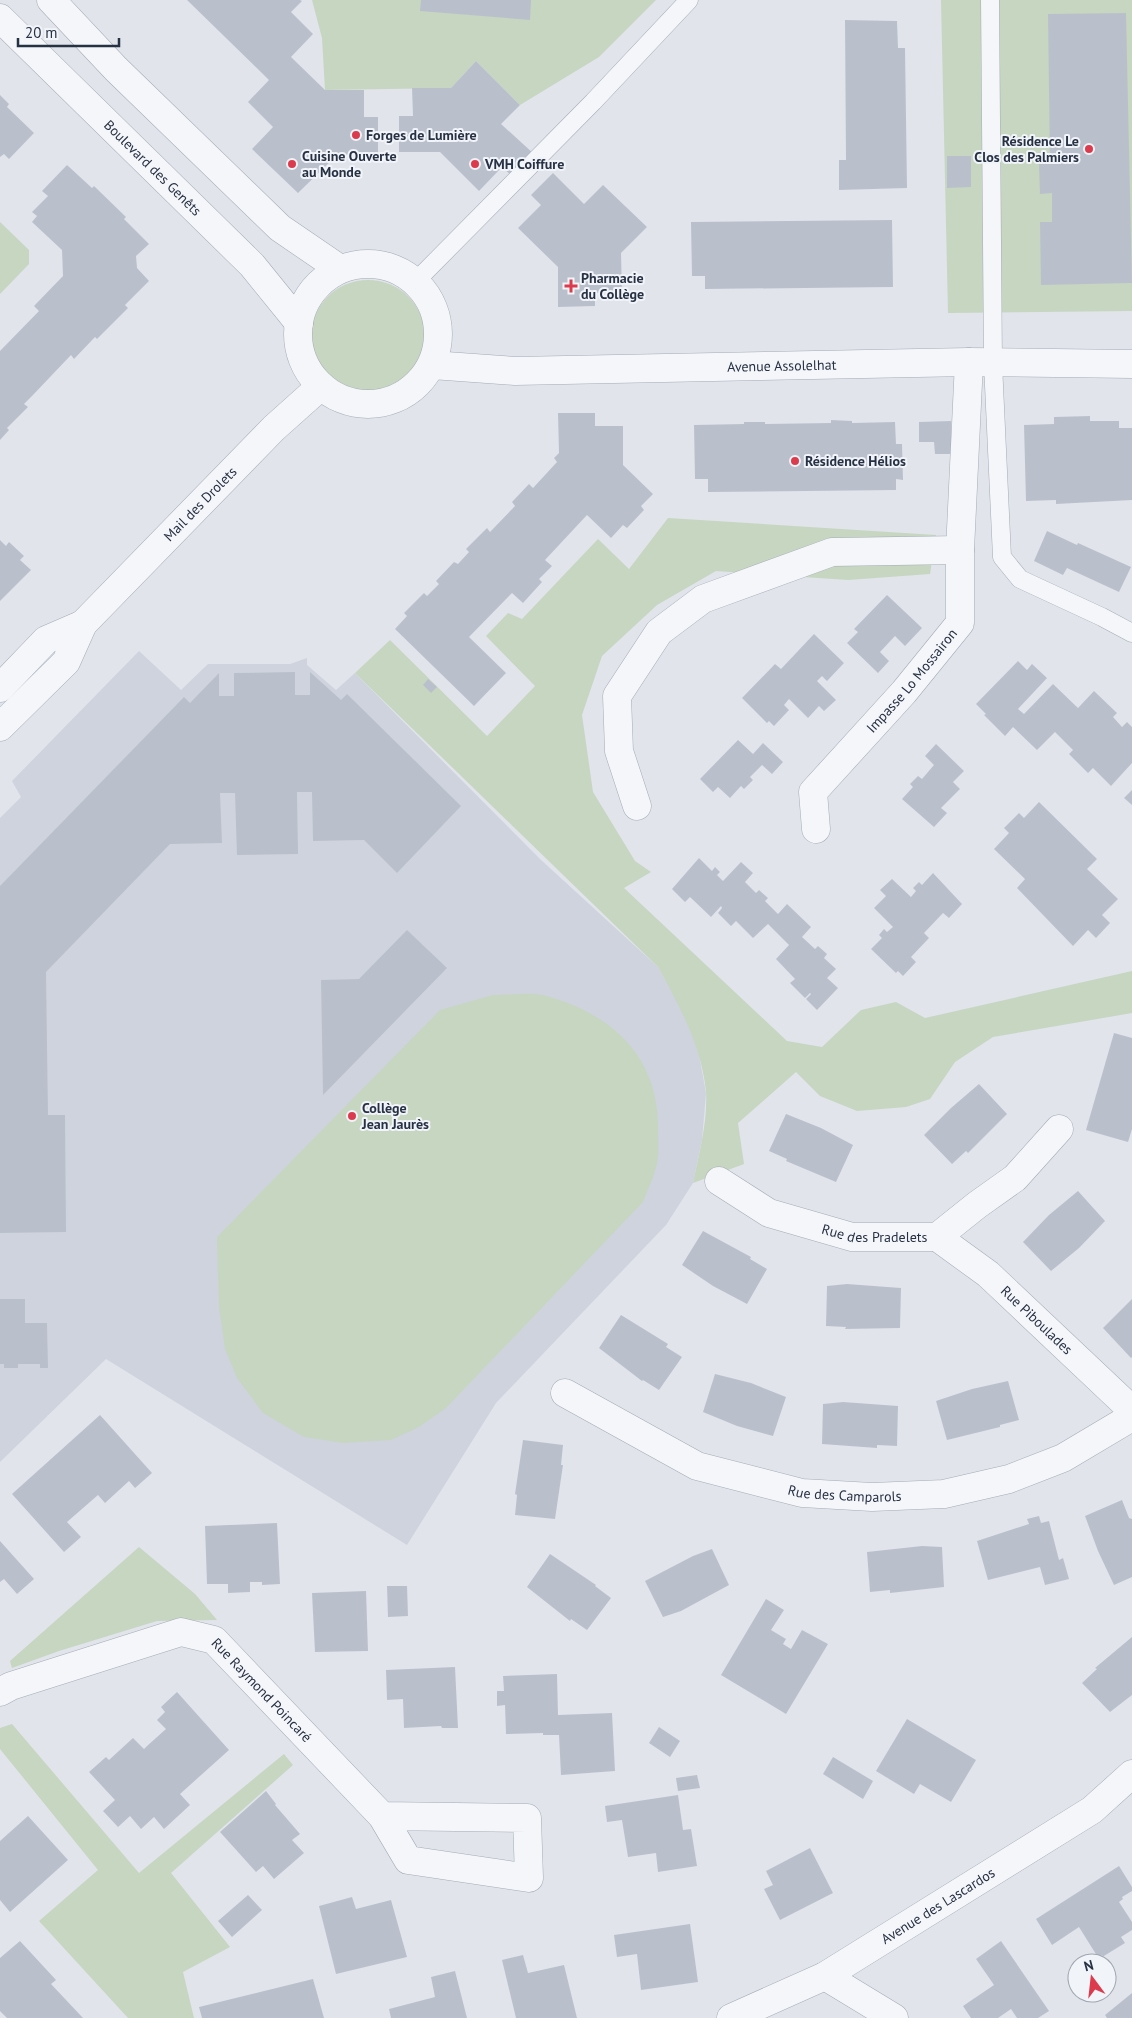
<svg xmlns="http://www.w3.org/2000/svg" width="1132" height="2018" font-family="'PT Sans',sans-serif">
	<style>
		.built { fill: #cfd3dd }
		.green { fill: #c6d6c1 }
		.building { fill: #bac0cb }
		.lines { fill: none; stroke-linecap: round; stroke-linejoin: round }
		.service-casing { stroke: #a5abb6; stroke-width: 19 }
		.minor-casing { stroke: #a5abb6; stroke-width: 29 }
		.service { stroke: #f4f6f9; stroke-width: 18 }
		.minor { stroke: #f4f6f9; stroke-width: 28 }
		.poi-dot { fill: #db3b4d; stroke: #f1f4f8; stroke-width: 2 }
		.labels { text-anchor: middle; stroke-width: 4; stroke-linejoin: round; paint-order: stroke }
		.poi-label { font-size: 14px; font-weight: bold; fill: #273144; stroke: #f1f4f8; text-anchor: start }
		.street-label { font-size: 14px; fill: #273144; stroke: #f1f4f8 }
	</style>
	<rect width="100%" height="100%" fill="#e1e4eb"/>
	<polygon class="built" points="139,651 181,690 208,664 290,664 307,658 307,665 336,690 355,673 540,859 658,967 685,1015 698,1049 706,1093 702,1140 693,1183 666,1225 496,1403 407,1545 106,1359 0,1462 0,818 21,797 12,781"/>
	<g class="green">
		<polygon points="312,0 656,0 599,57 520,105 476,61 451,88 325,90 322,38"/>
		<polygon points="941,0 1132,0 1132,311 948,313"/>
		<polygon points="0,222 29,250 29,264 0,294"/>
		<circle cx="368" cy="337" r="57"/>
		<path d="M668,518L936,535L930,574L848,580L716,571L657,605L602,656L582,715L593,792L635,861L651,872L624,888L787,1041L822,1047L861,1010L896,1002L925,1018L1132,971V1013L993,1037L955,1062L930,1099L906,1107L857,1111L820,1096L796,1072L738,1123L744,1164L693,1183C699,1154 708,1121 706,1091C701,1045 680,1007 658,967L355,673L390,640L487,736L535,686L486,636L508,613L522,619L598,539L629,569Z"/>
		<path d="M493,995C508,995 528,992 543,995C614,1014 661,1058 658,1135C658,1144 659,1154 657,1162C655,1175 648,1189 643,1202L446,1408L419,1427L391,1440L343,1443L304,1437L263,1413L237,1378L225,1349L219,1307L217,1237L440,1010Z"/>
		<polygon points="139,1547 195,1594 217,1620 157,1621 59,1651 12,1668 10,1661"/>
		<polygon points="12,1724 139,1873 284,1754 293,1765 171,1873 230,1947 183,1972 194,2018 128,2018 39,1921 98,1870 0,1749 0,1728"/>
	</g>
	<g class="building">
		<polygon points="187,0 300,0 302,1 291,12 313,34 291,57 325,90 364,90 364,117 378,117 378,153 337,155 298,193 252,149 273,127 248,102 269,80"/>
		<polygon points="421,0 531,0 530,20 420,11"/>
		<polygon points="1126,13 1132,283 1041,285 1040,222 1052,222 1052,193 1040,194 1039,164 1050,164 1048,14"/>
		<polygon points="845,20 897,21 898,48 905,48 907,188 839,190 839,160 846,160"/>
		<polygon points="476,61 520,105 501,124 534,154 512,176 502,167 479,191 440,152 399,152 399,116 413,116 412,88 451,88"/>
		<polygon points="0,95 9,104 7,107 34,133 9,159 4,154 0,157"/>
		<polygon points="947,156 971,156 971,187 947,188"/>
		<polygon points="67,165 92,188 94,186 126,217 124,219 149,244 136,256 137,268 149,281 125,305 128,308 97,339 95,337 74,359 71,355 32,396 24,404 28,407 7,428 9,430 0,440 0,351 39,311 34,306 63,276 62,250 32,222 37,216 32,212 48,196 42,191"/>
		<polygon points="553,173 584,204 603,185 647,227 621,253 622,293 595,293 595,306 558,307 558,267 518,228 541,205 531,195"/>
		<polygon points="892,220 893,287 705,289 705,276 692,276 691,222"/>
		<polygon points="558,413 595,413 595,426 623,426 623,465 653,494 641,506 644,510 627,528 623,525 611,538 587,515 545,560 552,566 539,579 542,582 523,603 512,593 469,637 506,673 474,706 395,629 407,616 404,613 424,593 427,596 439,584 436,581 454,562 458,564 469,552 466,549 487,528 490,532 515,506 512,502 529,484 533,488 557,462 554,458 559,453"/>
		<polygon points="1090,416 1090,421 1119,421 1119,428 1132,428 1132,500 1056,504 1056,500 1026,501 1024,425 1054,424 1054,417"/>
		<polygon points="831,420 852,421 852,423 895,422 896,444 902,444 903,480 896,479 896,490 708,492 708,479 695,479 694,425 744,424 744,422 765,422 765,424 831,423"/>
		<polygon points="951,421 952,454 935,454 934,442 919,442 919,422"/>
		<polygon points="1047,531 1077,545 1078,543 1131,567 1119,592 1067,568 1063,575 1034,561"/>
		<polygon points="0,540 6,546 9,542 24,556 20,560 31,570 0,601"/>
		<polygon points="887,595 922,628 905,646 895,636 880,652 889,661 878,673 847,643 858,632 854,629"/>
		<polygon points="814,634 844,663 827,681 822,676 817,681 836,700 824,711 819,706 808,718 789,699 784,705 789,710 774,726 769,721 767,723 742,698 775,664 781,669"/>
		<polygon points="1018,661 1027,670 1032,664 1047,678 1018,709 1024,714 1053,684 1078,708 1094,691 1117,713 1113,717 1122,727 1127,722 1132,727 1132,763 1111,786 1093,768 1088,773 1069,754 1073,750 1055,732 1037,750 1013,727 1005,736 984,715 986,714 976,704"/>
		<polygon points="295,672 295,695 310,695 310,672 341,700 347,694 461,806 397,873 364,840 313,841 312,792 297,792 298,854 237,855 235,793 220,793 222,843 170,844 46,972 48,1115 65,1115 66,1232 0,1233 0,886 184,697 190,703 219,673 219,696 234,696 234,673"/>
		<polygon points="428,679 437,687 431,693 423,685"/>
		<polygon points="738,740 753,754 763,743 783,762 772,774 762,765 750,777 753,780 744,789 741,786 730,798 718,787 713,792 700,779"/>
		<polygon points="936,744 964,771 953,782 960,789 941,808 947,813 934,827 902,799 913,787 910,784 918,776 922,779 934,765 925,756"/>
		<polygon points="1132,790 1132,805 1124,798"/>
		<polygon points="1039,802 1097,859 1087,869 1118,899 1102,915 1110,923 1096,938 1088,930 1073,946 1017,888 1025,879 994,849 1009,833 1004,828 1019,813 1024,818"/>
		<polygon points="699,858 712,871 715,867 720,872 717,875 723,881 741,862 753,873 745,882 756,893 759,890 768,898 765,901 778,914 787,904 811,927 802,937 815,949 818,946 827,954 824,958 836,969 827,978 838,988 817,1010 806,999 811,994 810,993 805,998 790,983 795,979 776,959 789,945 768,924 753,938 736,921 731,926 718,913 722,908 721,906 711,917 690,897 685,902 672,889"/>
		<polygon points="933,873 962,904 949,918 943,913 924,933 929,938 911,957 916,962 903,976 898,971 896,973 871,949 882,938 879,935 884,929 887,932 893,927 874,908 886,896 880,890 892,879 911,897 916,891 913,888 919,882 922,885"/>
		<polygon points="407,930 447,968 323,1095 321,980 359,979"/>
		<polygon points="1114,1033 1132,1038 1132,1129 1128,1142 1086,1130"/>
		<polygon points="979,1084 1007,1114 968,1153 966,1151 952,1164 924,1135 951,1108"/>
		<polygon points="786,1114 821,1128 853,1145 836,1182 786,1161 787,1159 769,1151"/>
		<polygon points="1078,1191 1105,1221 1079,1248 1051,1271 1023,1242 1049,1215"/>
		<polygon points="703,1231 751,1257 750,1259 767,1269 747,1304 713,1286 682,1265"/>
		<polygon points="847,1284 901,1288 900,1328 845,1329 846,1327 826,1326 827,1286"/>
		<polygon points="0,1299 25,1299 25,1323 47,1323 48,1368 40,1368 40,1364 18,1364 18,1368 4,1368 4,1364 0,1364"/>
		<polygon points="1132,1299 1132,1357 1131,1358 1103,1328"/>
		<polygon points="621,1315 668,1344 666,1347 682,1357 659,1390 643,1380 642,1381 599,1348"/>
		<polygon points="715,1374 751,1383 786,1397 773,1436 737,1426 703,1412"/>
		<polygon points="1008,1381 1019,1420 1000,1425 1000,1427 947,1440 936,1401 972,1389"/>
		<polygon points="843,1402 898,1406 897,1446 877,1445 877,1448 822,1444 823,1404"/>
		<polygon points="100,1415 152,1473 135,1488 129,1481 105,1503 98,1495 67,1522 81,1537 64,1552 12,1494"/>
		<polygon points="523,1440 563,1445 561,1465 563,1465 555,1519 515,1515 517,1495 515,1494"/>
		<polygon points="1122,1500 1129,1518 1132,1519 1132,1577 1114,1585 1098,1551 1085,1516"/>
		<polygon points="1039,1516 1041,1523 1049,1521 1059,1560 1063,1558 1069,1579 1045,1585 1040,1567 988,1580 977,1541 1029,1524 1027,1519"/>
		<polygon points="277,1523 280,1584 262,1585 262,1582 250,1582 250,1592 228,1593 228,1584 207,1584 205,1526"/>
		<polygon points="0,1541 34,1579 17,1594 4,1579 0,1582"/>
		<polygon points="922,1546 942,1547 944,1587 890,1593 890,1590 870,1592 867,1552"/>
		<polygon points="712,1549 729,1585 681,1611 663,1617 645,1581 693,1556"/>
		<polygon points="550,1554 596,1585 595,1586 611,1598 587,1630 571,1619 570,1621 527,1587"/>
		<polygon points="387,1586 407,1586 408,1616 388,1617"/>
		<polygon points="366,1591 368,1651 315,1652 312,1593"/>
		<polygon points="766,1599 784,1610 771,1630 786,1639 783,1644 791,1649 802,1630 828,1644 786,1714 721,1675"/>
		<polygon points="1132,1637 1132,1695 1110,1712 1082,1683 1097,1669 1095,1668"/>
		<polygon points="455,1667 458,1728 442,1728 441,1726 404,1728 403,1699 387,1700 386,1670"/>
		<polygon points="557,1674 558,1715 612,1713 615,1771 561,1775 559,1735 543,1735 543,1733 506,1734 505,1705 497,1706 497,1691 504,1691 503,1676"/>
		<polygon points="177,1692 229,1750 180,1794 190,1805 164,1829 154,1817 141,1829 130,1816 118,1827 103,1811 115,1800 89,1772 106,1757 109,1760 133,1738 144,1749 147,1746 166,1729 157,1720 165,1712 161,1707"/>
		<polygon points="907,1719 976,1760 951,1802 920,1784 914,1794 876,1771"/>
		<polygon points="659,1727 680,1741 670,1757 649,1743"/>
		<polygon points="833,1757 873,1781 863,1799 823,1774"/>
		<polygon points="697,1775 700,1788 678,1791 676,1778"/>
		<polygon points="266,1791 276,1804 275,1805 300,1834 292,1840 304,1853 274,1879 263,1866 256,1872 220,1832"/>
		<polygon points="678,1795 683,1830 691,1829 697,1866 658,1872 656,1853 628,1857 622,1820 607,1822 605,1806"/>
		<polygon points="28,1816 68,1860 10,1912 0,1900 0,1841"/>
		<polygon points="810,1848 833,1893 780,1920 764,1889 773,1885 766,1871"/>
		<polygon points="1119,1866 1132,1887 1132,1891 1122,1897 1123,1899 1119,1902 1132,1922 1132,1930 1121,1937 1125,1943 1099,1959 1079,1927 1052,1945 1036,1919"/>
		<polygon points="248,1895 262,1910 232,1937 218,1921"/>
		<polygon points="352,1897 356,1909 391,1900 407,1957 336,1974 319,1906"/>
		<polygon points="690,1924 698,1982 641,1990 637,1954 617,1957 614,1935"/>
		<polygon points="20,1941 56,1980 51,1984 83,2018 7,2018 0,2011 0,1958"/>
		<polygon points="1001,1941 1049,2011 1038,2018 1017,2018 1011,2009 998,2018 971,2018 963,2006 994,1985 976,1959"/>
		<polygon points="523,1955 528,1973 564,1965 577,2018 516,2018 502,1960"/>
		<polygon points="455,1971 467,2018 391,2018 389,2009 435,1997 431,1977"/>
		<polygon points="313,1979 324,2018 202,2018 199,2007"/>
		<polygon points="1132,1993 1132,2018 1107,2018 1105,2015"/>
	</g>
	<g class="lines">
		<defs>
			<g id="service">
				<polyline points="990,0 993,364 1002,557 1020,579 1102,617 1132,633"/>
				<polyline points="416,281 593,102 689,0"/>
			</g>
			<g id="minor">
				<polyline points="51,0 116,69 280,228 340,269"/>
				<path id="s1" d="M0,18L252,265L299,323"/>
				<circle cx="368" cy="334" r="70"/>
				<path id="s2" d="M432,365L515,371L969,362L1132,364"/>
				<polyline points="0,688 46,640 83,624"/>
				<path id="s3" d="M0,727L66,662L83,624L274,428L321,386"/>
				<polyline points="637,806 619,751 617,696 659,632 703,599 832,552 960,550"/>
				<path id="s4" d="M816,829L813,792L904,692L960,623V550L969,362"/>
				<path id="s5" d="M719,1181L769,1213L852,1237H937L977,1205L1015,1178L1059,1129"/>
				<path id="s6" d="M937,1237L988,1274L1132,1410"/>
				<path id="s7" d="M565,1393L697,1466L802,1493L872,1497L944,1494L1009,1479L1063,1458L1132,1417"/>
				<path id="s8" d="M0,1692L11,1686L181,1632L214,1640L382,1816L408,1860L529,1878L527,1818L382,1816"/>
				<polyline points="825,1976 894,2018"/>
				<path id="s9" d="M731,2018L825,1976L1092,1810L1132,1774"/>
			</g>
		</defs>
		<use href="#service" class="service-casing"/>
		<use href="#minor" class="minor-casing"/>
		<use href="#service" class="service"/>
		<use href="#minor" class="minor"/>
	</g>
	<g class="poi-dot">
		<circle cx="356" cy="135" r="5"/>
		<circle cx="1089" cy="149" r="5"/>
		<circle cx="292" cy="164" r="5"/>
		<circle cx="475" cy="164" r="5"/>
		<path d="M568.5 278.5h5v5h5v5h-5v5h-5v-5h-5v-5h5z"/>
		<circle cx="795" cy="461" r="5"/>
		<circle cx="352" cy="1116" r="5"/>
	</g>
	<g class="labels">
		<g class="poi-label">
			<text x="366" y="140">Forges de Lumière</text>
			<text x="1079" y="146" text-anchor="end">Résidence Le<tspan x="1079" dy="16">Clos des Palmiers</tspan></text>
			<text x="302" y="161">Cuisine Ouverte<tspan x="302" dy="16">au Monde</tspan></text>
			<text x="485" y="169">VMH Coiffure</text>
			<text x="581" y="283">Pharmacie<tspan x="581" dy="16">du Collège</tspan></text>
			<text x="805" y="466">Résidence Hélios</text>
			<text x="362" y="1113">Collège<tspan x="362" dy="16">Jean Jaurès</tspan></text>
		</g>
		<g class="street-label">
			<text dy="5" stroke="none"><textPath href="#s1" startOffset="214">Boulevard des Genêts</textPath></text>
			<text dy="5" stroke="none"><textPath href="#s2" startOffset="350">Avenue Assolelhat</textPath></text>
			<text dy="5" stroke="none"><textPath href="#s3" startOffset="302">Mail des Drolets</textPath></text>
			<text dy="5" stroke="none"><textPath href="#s4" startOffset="186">Impasse Lo Mossairon</textPath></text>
			<text dy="5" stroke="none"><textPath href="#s5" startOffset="168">Rue des Pradelets</textPath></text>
			<text dy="5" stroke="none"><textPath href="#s6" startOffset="130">Rue Piboulades</textPath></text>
			<text dy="5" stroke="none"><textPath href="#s7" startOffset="302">Rue des Camparols</textPath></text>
			<text dy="5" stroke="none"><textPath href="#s8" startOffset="294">Rue Raymond Poincaré</textPath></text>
			<text dy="5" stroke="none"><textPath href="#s9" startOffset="236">Avenue des Lascardos</textPath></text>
		</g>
	</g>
	<g transform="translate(1092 1978) rotate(345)"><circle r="24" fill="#f1f4f8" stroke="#a0a6b0"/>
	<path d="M0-4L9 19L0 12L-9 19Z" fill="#db3b4d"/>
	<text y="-8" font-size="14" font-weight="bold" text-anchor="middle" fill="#273144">N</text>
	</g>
	<path d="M18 38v8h101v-8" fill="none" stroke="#273144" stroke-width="2.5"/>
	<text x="25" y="38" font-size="15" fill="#273144" stroke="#f1f4f8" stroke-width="4" paint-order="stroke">20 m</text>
</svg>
